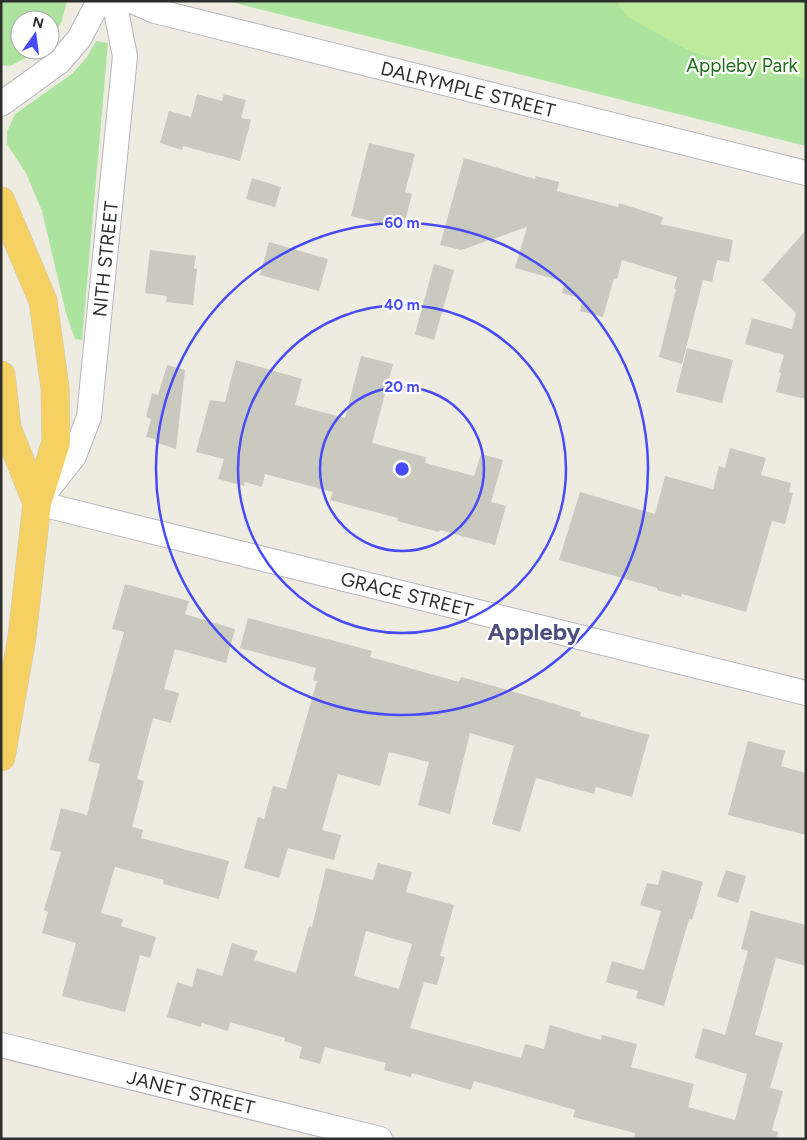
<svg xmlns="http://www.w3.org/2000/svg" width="807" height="1140" font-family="Figtree,sans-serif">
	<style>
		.green { fill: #ace39f }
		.pitch { fill: #bdea9b }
		.building { fill: #cac9bf; fill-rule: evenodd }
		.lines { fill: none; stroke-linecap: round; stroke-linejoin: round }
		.minor-casing { stroke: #b4b5c0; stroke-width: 26 }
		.trunk-casing { stroke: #c9c9c9; stroke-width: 29 }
		.minor { stroke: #fff; stroke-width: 24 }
		.trunk { stroke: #f5d062; stroke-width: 28 }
		.ring { fill: none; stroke: #464bf7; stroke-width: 2.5 }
		.labels { text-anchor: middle; stroke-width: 4.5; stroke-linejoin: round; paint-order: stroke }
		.park-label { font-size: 19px; fill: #216c1d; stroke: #fff }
		.street-label { font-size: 19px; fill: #2e2e2e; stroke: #fff }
		.district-label { font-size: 24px; font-weight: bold; fill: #4e4f7e; stroke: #fff }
		.centre { fill: #464bf7; stroke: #fff; stroke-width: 2.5 }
		.ring-label { font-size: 15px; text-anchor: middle; font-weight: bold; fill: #464bf7; stroke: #fff; stroke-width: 4.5; stroke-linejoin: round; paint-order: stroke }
	</style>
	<rect width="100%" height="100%" fill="#eeebe1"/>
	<g class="green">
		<polygon points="1,1 67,1 62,21 50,42 50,20 20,20 20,50 42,50 10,66 1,65"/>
		<polygon points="227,1 806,1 806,146"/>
		<polygon points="96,41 108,43 82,340 75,339 66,313 42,211 26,173 7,144 7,132 15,114 72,74 87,57"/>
	</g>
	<polygon class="pitch" points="616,1 806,1 806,78 758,71 689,51 628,17"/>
	<g class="building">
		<polygon points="197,94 222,101 224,94 246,100 241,118 251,120 240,161 183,146 182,150 160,143 169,111 191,117"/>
		<polygon points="369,143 415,154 405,192 412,194 403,229 351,216"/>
		<polygon points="464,158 535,179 536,176 559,182 557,191 618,207 619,203 663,217 661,224 733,240 729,262 717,260 712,282 703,280 682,364 659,357 676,289 674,288 677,277 622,260 617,279 614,278 603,317 580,311 583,299 562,293 565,282 515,268 527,227 461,250 440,245"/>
		<polygon points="252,178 281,187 275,207 246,199"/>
		<polygon points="806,230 806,399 776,392 781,373 779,372 784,355 745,344 752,318 792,329 796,313 762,280"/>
		<polygon points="269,242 328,259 319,291 260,275"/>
		<polygon points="150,250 196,256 194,268 197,269 193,305 166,302 167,296 145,293"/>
		<polygon points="434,264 454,270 434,340 415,334"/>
		<polygon points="687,348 733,360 722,403 676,392"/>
		<polygon points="361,356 393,364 372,443 426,457 425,463 474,476 481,454 503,460 491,502 506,506 495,545 440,530 439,532 397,521 398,518 330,500 333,492 265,474 262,487 245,482 244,486 218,479 224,459 196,452 210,400 225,402 236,360 302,379 295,405 345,418"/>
		<polygon points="167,365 185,370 176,449 155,442 155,439 146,437 151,419 146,417 152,393 158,395"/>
		<polygon points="730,448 766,458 761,475 791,483 789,492 793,493 785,524 772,521 746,612 682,594 681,597 657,590 657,588 559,560 580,492 655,514 665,476 713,489 719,466 725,468"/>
		<polygon points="125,584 189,601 185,614 235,629 226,663 175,649 164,689 179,693 171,723 153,718 137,779 144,781 132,827 143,830 141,838 229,861 219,899 163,884 164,880 115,867 101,913 123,919 121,926 156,937 150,958 140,955 125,1012 62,996 76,943 42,933 48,912 44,910 61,852 50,850 61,808 87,815 100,764 88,761 124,632 112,629"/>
		<polygon points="248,618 372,651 370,657 459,682 461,677 508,690 581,712 580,716 649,735 632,797 596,787 594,794 536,778 520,832 492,824 514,746 470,733 450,814 418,805 429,762 389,752 380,786 338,774 322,830 341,835 334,860 288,848 279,878 244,868 258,817 264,819 273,786 286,789 317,681 313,680 316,668 240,648"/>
		<polygon points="748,741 785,751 781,766 806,773 806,835 728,815"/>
		<path d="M378,863L412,872L406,892L454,905L440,956L445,957L437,985L424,982L410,1028L521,1058L525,1044L544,1049L550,1025L601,1040L602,1035L637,1044L631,1067L694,1084L688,1107L735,1120L747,1074L695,1058L703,1028L725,1035L748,951L741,949L751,911L806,925V966L776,958L755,1035L783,1043L770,1088L783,1091L772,1130L778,1132L777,1139H634L635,1133L573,1117L575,1110L474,1081L471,1090L412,1073L411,1077L384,1070L386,1063L325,1047L320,1064L299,1058L302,1047L284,1041L285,1038L230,1022L228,1031L202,1023L201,1027L167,1017L177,982L192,987L197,968L222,976L232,943L257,951L254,960L296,973L309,926L312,927L326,868L373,880ZM366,931L412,944L399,989L354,976Z"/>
		<polygon points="662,870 703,882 692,920 689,919 664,1006 636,998 638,991 606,982 612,961 644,970 661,911 640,905 647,883 658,885"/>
		<polygon points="726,870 746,876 738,903 717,896"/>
	</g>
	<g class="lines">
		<defs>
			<g id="minor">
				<polyline points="114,1 125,56 89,417 74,456 37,503 806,693"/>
				<polyline points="132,1 155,11 806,173"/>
				<polyline points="1,104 59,62 79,39 99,1"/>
				<polyline points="1,1045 380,1139"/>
			</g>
			<g id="trunk">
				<polyline points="1,201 43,301 55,388 56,442 37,503 22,637 1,757"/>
				<polyline points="1,375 7,428 37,503"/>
			</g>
		</defs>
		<use href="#minor" class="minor-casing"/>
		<use href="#trunk" class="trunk-casing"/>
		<use href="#minor" class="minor"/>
		<use href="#trunk" class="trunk"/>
	</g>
	<g class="ring">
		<circle cx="402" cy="469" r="82"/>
		<circle cx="402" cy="469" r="164"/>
		<circle cx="402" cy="469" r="246"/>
	</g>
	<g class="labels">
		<g class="park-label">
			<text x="742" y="72">Appleby Park</text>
		</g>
		<g class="street-label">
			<text transform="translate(468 89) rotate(14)" y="7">DALRYMPLE STREET</text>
			<text transform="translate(105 259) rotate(-84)" y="7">NITH STREET</text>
			<text transform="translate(407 594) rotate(14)" y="7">GRACE STREET</text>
			<text transform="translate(191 1092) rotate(14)" y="7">JANET STREET</text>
		</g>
		<g class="district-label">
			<text x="534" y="640">Appleby</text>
		</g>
	</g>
	<circle cx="402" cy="469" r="8" class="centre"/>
	<g class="ring-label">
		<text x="402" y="228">60 m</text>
		<text x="402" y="310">40 m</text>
		<text x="402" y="392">20 m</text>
	</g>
	<rect width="807" height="1140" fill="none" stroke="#2e2e2e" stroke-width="5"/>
	<g transform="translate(35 35) rotate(14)"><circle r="24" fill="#ffffff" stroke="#ababab"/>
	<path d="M0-4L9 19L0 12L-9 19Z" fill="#464bf7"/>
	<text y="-8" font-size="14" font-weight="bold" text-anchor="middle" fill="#2e2e2e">N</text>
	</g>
</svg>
